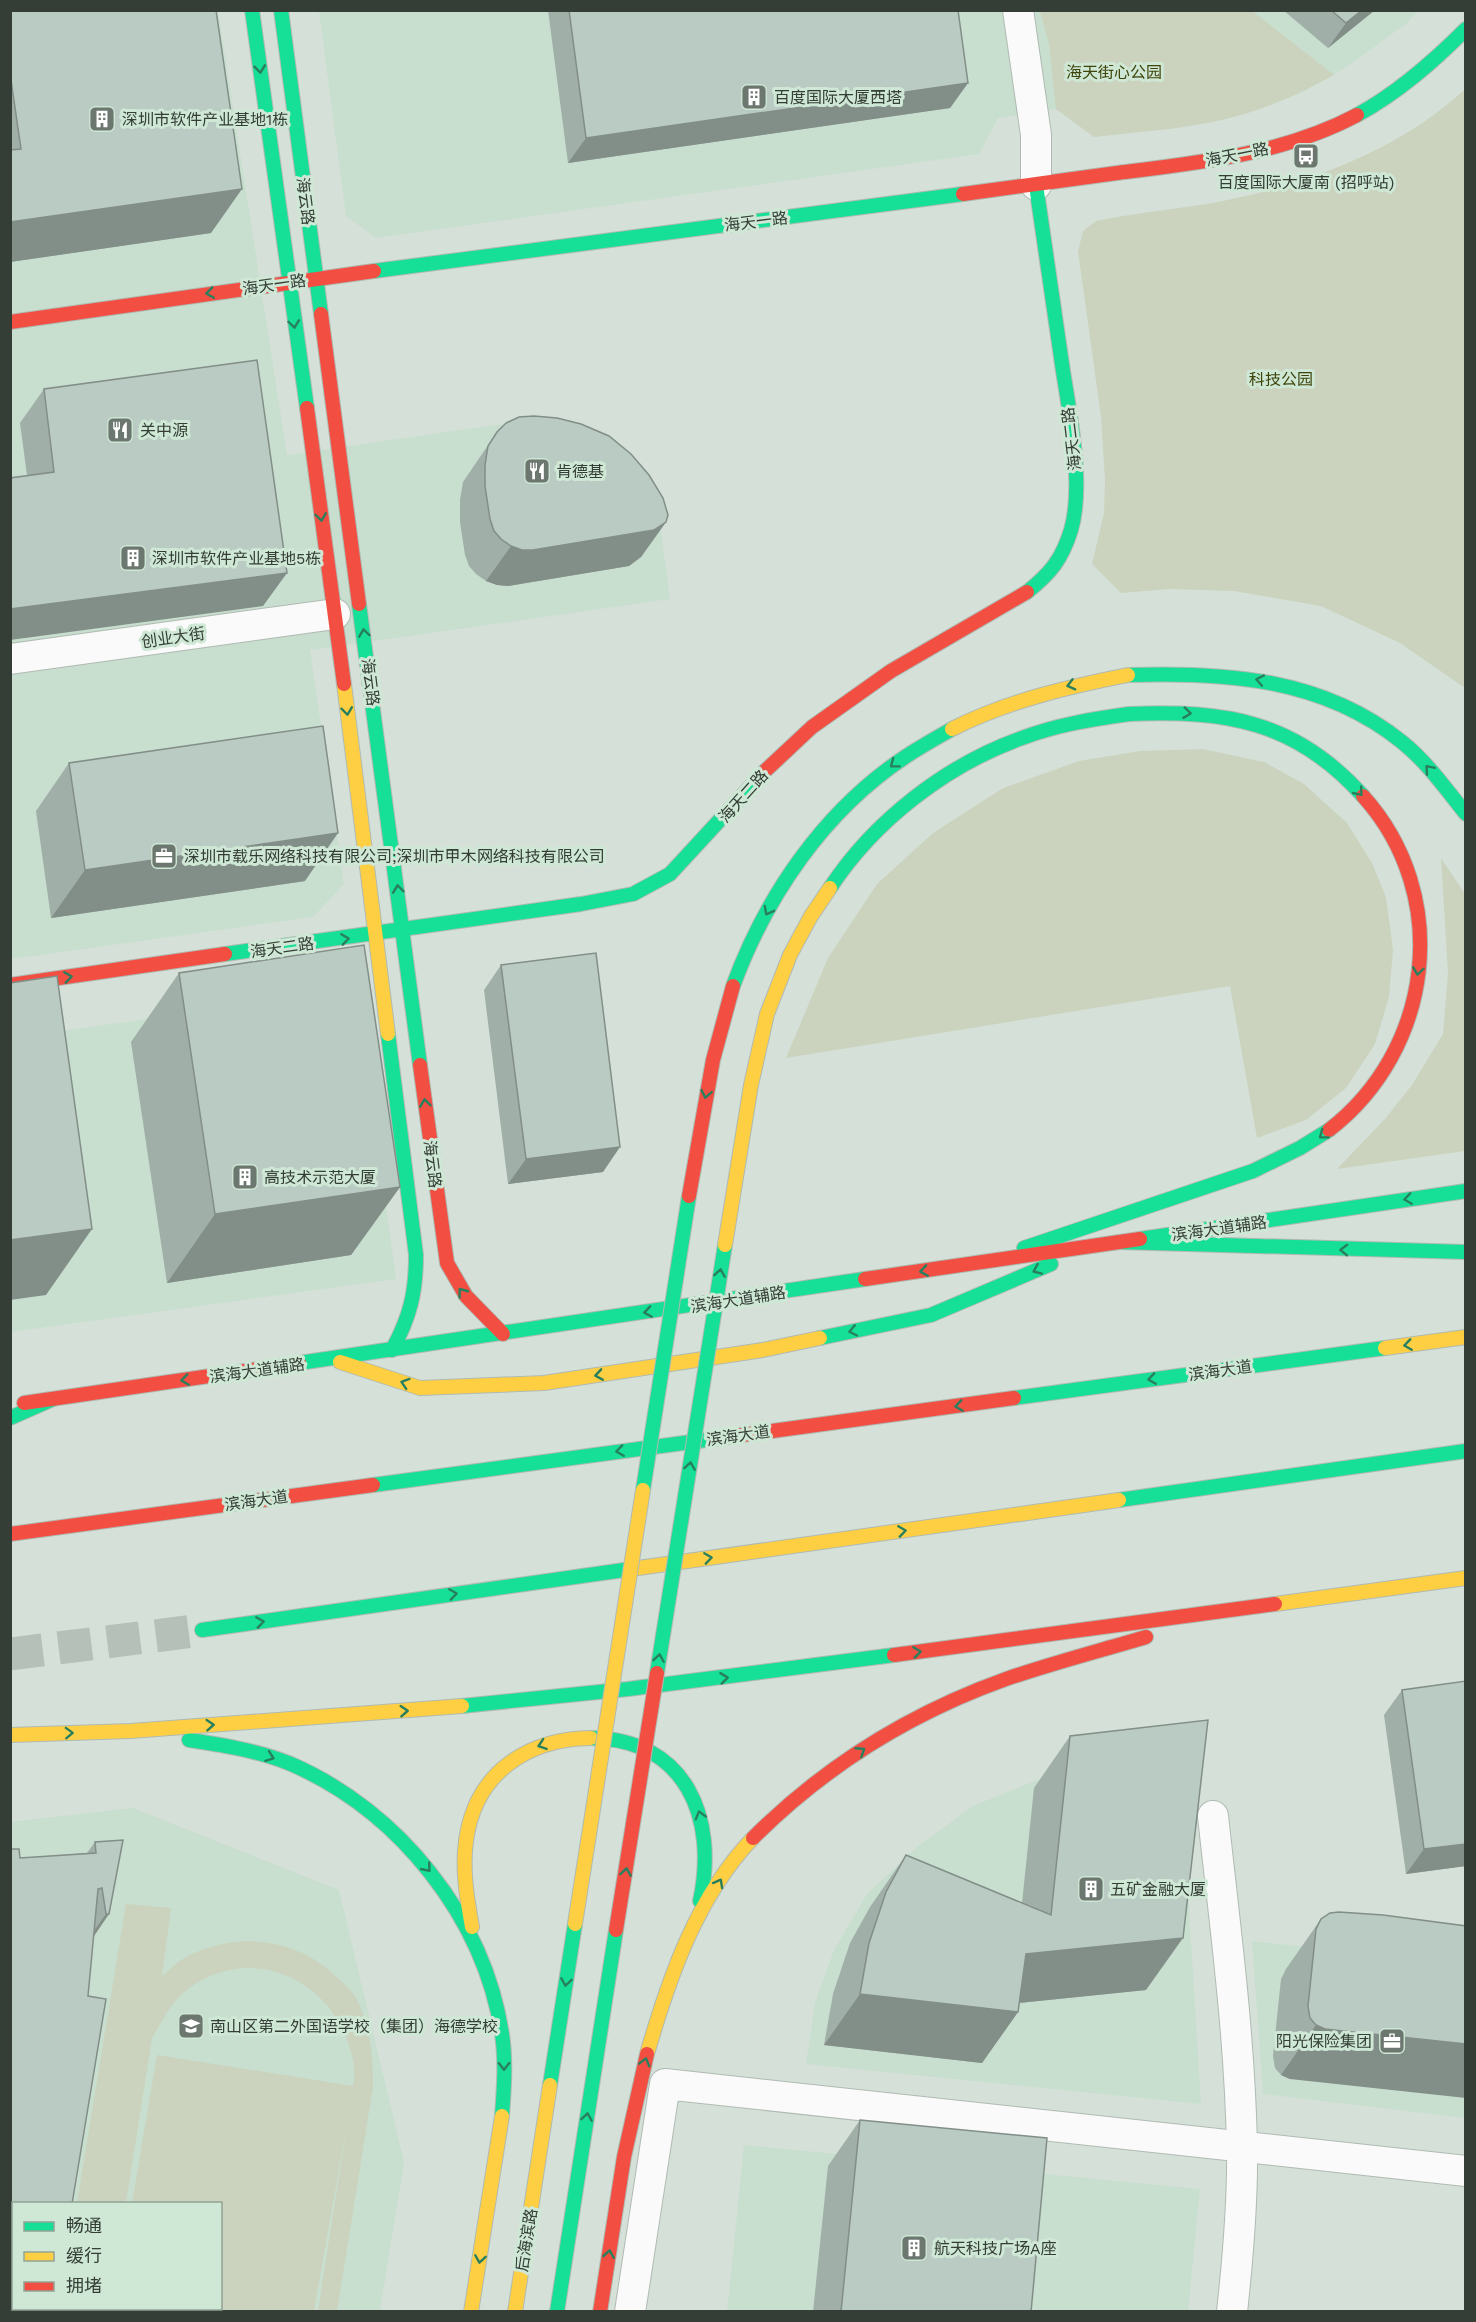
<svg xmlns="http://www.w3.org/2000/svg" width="1476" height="2322" font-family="'Work Sans','Noto Sans SC',sans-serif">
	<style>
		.built { fill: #c8dece; fill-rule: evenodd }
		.green { fill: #cbd3be }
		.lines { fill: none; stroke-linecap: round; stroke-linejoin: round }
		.highway-tunnel { stroke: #b5c0b8; stroke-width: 33; stroke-dasharray: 33 16; stroke-linecap: butt }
		.street-casing { stroke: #b0bab3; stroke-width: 32 }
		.fast-casing { stroke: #b0bab3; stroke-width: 16 }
		.slow-casing { stroke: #b0bab3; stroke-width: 16 }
		.jam-casing { stroke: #b0bab3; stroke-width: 16 }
		.street { stroke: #f9faf9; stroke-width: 30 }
		.fast { stroke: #16e098; stroke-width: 14 }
		.slow { stroke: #ffcf43; stroke-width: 14 }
		.jam { stroke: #f24e42; stroke-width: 14 }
		.fast-bridge-casing { stroke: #b0bab3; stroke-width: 16; stroke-linecap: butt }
		.slow-bridge-casing { stroke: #b0bab3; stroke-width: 16; stroke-linecap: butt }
		.jam-bridge-casing { stroke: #b0bab3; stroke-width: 16; stroke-linecap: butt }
		.fast-bridge { stroke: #16e098; stroke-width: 14 }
		.slow-bridge { stroke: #ffcf43; stroke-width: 14 }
		.jam-bridge { stroke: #f24e42; stroke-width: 14 }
		.wall { fill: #a0afa8 }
		.shaded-wall { fill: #828e88 }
		.building { fill: #bacbc3; stroke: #828e88; stroke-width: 1.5 }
		.oneway { stroke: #287f5d }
		.labels { text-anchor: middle; stroke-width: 6; stroke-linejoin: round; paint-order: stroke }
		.park-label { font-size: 16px; fill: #3f440a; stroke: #cfe7d5 }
		.poi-label { font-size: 16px; fill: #343e36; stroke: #cfe7d5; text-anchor: start }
		.street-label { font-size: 16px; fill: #343e36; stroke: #cfe7d5 }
	</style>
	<rect width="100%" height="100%" fill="#d5e1d8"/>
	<g class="built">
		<polygon points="10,11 218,11 287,455 494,425 545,423 659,517 670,599 310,650 344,884 313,917 11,959"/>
		<polygon points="319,11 1418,11 1407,23 1356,60 1334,75 1299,94 1253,111 1202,124 1094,137 1056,109 998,118 979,154 376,238 346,216"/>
		<polygon points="333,993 360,1015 396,1279 11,1332 10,1038"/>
		<polygon points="1180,1760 1201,2104 806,2064 815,2003 834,1950 867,1894 917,1847 973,1806 1042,1778"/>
		<path d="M133,1808L339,1890L404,2162L380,2311H11L10,1822ZM14,2204H220V2308H14Z"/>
		<polygon points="1252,1941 1445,1962 1465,1960 1465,2118 1263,2094"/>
		<polygon points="744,2145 1200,2189 1188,2311 727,2312"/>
	</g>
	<g class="green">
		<path d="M1040,11H1252L1334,75C1308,89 1282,102 1254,111C1203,128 1147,131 1094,137L1056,109L1049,44Z"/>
		<path d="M1465,89V688L1400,643L1321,606L1234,591L1170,589L1121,593L1092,564L1104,513L1105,480L1101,417L1078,251L1083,231L1096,221C1130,214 1165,210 1200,205C1293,190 1396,154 1465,89Z"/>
		<polygon points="1203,749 1264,762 1304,784 1347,823 1372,863 1386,897 1393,950 1389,997 1375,1044 1346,1088 1306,1120 1257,1138 1230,986 786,1058 828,958 877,884 933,833 1003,788 1079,761 1140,751"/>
		<polygon points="1441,858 1465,894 1465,1151 1337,1169 1385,1119 1412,1085 1443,1034 1448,973"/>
		<path d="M126,1904L171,1908L162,1976C169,1971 176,1963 183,1959C230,1932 290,1936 330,1971C339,1980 353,1990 358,2002C371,2029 373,2058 373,2087L337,2311H318L348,2118L314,2311H115V2308H220V2204L132,2203L157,2055L353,2086C357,2070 352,2052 346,2037C319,1970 240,1945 183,1993C170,2005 161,2023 152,2038L126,2203H77Z"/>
		<polygon points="60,2309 60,2308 110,2309 109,2311 59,2311"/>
	</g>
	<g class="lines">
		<polyline class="highway-tunnel" points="10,1654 202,1630"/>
		<defs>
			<g id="street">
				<polyline points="1018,10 1036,135 1036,185"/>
				<polyline points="10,659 335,614"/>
				<path d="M1213,1816C1225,1926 1240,2037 1242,2148C1243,2203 1238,2257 1232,2312"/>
				<polyline points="630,2312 665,2084 1466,2171"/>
			</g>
			<g id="fast">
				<polyline points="252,10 307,408"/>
				<polyline points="281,10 321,314"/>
				<path d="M1357,115C1398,93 1433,62 1466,29"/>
				<polyline points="374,271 963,194"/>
				<path d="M1027,592C1051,573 1062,559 1071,530C1084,486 1070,415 1063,371C1054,309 1045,247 1036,185"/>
				<polyline points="359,604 420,1065"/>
				<path d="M1128,675C1226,672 1323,678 1402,742C1427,762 1446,789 1466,814"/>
				<path d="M1129,714C1226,710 1296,721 1363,796"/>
				<polyline points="225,954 581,904 633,894 670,874 765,771"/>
				<path d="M388,1034L416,1255C416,1293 410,1317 392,1350"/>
				<polyline points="1140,1239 1466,1191"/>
				<polyline points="1119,1242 1466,1252"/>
				<polyline points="1024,1248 1253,1171 1300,1148 1329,1130"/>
				<polyline points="820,1338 931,1315 1051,1264"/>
				<polyline points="299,1363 865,1279"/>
				<polyline points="1014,1398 1385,1348"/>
				<polyline points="10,1418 53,1399"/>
				<polyline points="373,1485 735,1436"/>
				<polyline points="1119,1500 1466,1451"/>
				<polyline points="202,1630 631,1569"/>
				<polyline points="462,1706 628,1689 894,1655"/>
				<path d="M591,1738C686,1739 718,1818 700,1901"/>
				<path d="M189,1740C223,1745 259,1751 291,1764C399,1811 484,1917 502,2034C506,2061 504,2089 502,2116"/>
				<polyline points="550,2085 575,1924"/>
				<polyline points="557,2312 616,1930"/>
			</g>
			<g id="slow">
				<polyline points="344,684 388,1034"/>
				<polyline points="1385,1348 1466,1337"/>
				<polyline points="340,1362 420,1388 544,1383 763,1350 820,1338"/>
				<polyline points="631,1569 1119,1500"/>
				<polyline points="1275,1604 1466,1578"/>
				<polyline points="10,1735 131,1731 462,1706"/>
				<path d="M472,1927C467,1899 462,1869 466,1841C475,1773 527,1739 591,1738"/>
				<path d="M647,2054C669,1978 697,1896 753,1838"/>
				<polyline points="471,2312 502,2116"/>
				<polyline points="515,2312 550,2085"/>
			</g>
			<g id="jam">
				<path d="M963,194C1014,187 1066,180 1117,173C1198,163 1284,154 1357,115"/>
				<polyline points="321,314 359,604"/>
				<polyline points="10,322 374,271"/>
				<polyline points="307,408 344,684"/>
				<polyline points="765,771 812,727 891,671 1027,592"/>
				<polyline points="10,985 225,954"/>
				<polyline points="420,1065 447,1263 466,1296 503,1334"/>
				<path d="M1329,1130C1433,1050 1453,896 1363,796"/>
				<polyline points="865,1279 1140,1239"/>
				<polyline points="24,1403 299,1363"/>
				<polyline points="735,1436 1014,1398"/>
				<polyline points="10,1534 373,1485"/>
				<polyline points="894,1655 1275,1604"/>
				<path d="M753,1838C824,1767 911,1713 1006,1679C1052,1663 1099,1651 1146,1637"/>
				<polyline points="600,2312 624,2157 647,2054"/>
			</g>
		</defs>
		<use href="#street" class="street-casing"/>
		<use href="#fast" class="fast-casing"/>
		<use href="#slow" class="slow-casing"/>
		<use href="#jam" class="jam-casing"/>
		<use href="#street" class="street"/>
		<use href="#fast" class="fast"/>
		<use href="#slow" class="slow"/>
		<use href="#jam" class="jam"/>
		<defs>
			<g id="fast-bridge">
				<path d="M830,888C874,821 946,765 1022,738C1056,725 1093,719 1129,714"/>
				<path d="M733,986C766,896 824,811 905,757C920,747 936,738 952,729"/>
				<polyline points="643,1490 689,1196"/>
				<polyline points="657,1673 725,1245"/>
			</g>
			<g id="slow-bridge">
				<path d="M952,729C1008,701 1067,687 1128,675"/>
				<polyline points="725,1245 751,1085 767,1014 790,955 811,916 830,888"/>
				<polyline points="575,1924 643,1490"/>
			</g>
			<g id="jam-bridge">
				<polyline points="689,1196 713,1060 733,986"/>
				<polyline points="616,1930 657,1673"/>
			</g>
		</defs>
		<use href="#fast-bridge" class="fast-bridge-casing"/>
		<use href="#slow-bridge" class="slow-bridge-casing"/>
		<use href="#jam-bridge" class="jam-bridge-casing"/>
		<use href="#fast-bridge" class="fast-bridge"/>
		<use href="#slow-bridge" class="slow-bridge"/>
		<use href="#jam-bridge" class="jam-bridge"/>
	</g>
	<g class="wall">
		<polygon points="10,10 211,233 10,262"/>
		<polygon points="548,10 958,10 968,83 950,108 568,163"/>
		<polygon points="1283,10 1375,10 1328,48"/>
		<polygon points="44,389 263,606 27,475 20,423"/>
		<polygon points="497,432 666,522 641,557 629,566 508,586 497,585 486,581 476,574 469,566 465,555 460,522 460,500 463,482"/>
		<polygon points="69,763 305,881 51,918 36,811"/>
		<polygon points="501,965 603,1172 508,1184 484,990"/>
		<polygon points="179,973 400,1187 351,1255 167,1283 131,1042"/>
		<polygon points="1466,1681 1466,1866 1406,1874 1384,1715 1402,1690"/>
		<polygon points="1070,1736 1146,1990 1019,2003 1018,2012 982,2063 824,2045 833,1994 850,1943 870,1907 906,1855 1022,1903 1034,1788"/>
		<polygon points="95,1842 109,1914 93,1936 14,2204 20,1858 87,1853"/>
		<polygon points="1383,1915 1290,2079 1281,2075 1275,2068 1273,2056 1281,1979 1286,1969 1321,1919"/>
		<polygon points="860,2120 1031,2312 813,2312 828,2166"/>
	</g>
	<g class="shaded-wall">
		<polygon points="1362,10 1375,10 1328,48 1346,23"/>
		<polygon points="968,83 950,108 568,163 586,138"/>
		<polygon points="242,189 211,233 10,262 10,222"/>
		<polygon points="666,522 641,557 629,566 508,586 497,585 486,581 511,546"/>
		<polygon points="287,573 263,606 10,640 10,609"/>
		<polygon points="338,833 305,881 51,918 85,870"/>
		<polygon points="620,1147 603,1172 508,1184 526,1159"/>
		<polygon points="400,1187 351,1255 167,1283 215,1214"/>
		<polygon points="92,1229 46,1295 10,1300 10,1240"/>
		<polygon points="1466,1844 1466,1866 1406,1874 1424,1849"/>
		<polygon points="106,1914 109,1914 92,1939 88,1939"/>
		<polygon points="1183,1938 1146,1990 990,2006 1026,1954"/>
		<polygon points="860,1994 1018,2012 982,2063 824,2045"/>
		<polygon points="1316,2025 1466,2044 1466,2098 1290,2079 1281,2075"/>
		<polygon points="10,2230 14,2231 14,2260 10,2260"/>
	</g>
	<g class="building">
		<polygon points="10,10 216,10 242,189 10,222 10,150 21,149 10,73"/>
		<polygon points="569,10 958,10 968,83 586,138"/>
		<polygon points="1331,10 1362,10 1346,23"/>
		<polygon points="257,360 287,573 10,609 10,478 54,472 44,389"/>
		<polygon points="534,416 557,418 581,424 609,436 631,454 649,475 663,498 668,515 666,522 654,530 533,550 522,550 511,546 501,539 494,531 490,519 485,486 485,465 488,446 497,432 506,423 519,417"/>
		<polygon points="323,726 338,833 85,870 69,763"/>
		<polygon points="364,945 400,1187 215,1214 179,973"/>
		<polygon points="596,953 620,1147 526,1159 501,965"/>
		<polygon points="57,976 92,1229 10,1240 10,983"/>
		<polygon points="1466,1681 1466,1844 1424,1849 1402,1690"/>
		<polygon points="1208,1720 1183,1938 1026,1954 1018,2012 860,1994 869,1943 886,1892 906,1855 1051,1915 1070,1736"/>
		<polygon points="123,1840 109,1914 106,1914 102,1888 98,1889 88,1996 106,1999 72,2204 14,2204 14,2231 10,2230 10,1849 19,1849 20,1858 96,1853 95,1842"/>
		<polygon points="1339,1912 1383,1915 1466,1926 1466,2044 1325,2029 1316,2025 1310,2018 1308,2006 1316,1929 1321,1919 1330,1913"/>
		<polygon points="860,2120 1047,2138 1031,2312 841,2312"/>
	</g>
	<defs><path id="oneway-chevron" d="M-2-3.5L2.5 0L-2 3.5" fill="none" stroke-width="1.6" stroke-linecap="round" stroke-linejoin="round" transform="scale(1.5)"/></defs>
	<g class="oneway">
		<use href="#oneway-chevron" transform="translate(260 69) rotate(83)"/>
		<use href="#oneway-chevron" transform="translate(210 293) rotate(172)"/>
		<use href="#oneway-chevron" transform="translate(294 324) rotate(82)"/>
		<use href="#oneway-chevron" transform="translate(321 517) rotate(82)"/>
		<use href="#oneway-chevron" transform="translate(364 633) rotate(-98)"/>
		<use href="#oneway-chevron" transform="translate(1260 680) rotate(-169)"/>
		<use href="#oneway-chevron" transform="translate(1071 685) rotate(165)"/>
		<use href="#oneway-chevron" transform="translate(347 711) rotate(83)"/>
		<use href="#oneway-chevron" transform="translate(1187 713) rotate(7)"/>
		<use href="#oneway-chevron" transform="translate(894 764) rotate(143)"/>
		<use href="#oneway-chevron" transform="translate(1429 769) rotate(-131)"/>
		<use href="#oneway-chevron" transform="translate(1359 792) rotate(51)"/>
		<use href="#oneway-chevron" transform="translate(398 889) rotate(-97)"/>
		<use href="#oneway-chevron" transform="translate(768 911) rotate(118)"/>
		<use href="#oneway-chevron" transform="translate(345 939) rotate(-8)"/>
		<use href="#oneway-chevron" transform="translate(1418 971) rotate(98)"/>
		<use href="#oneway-chevron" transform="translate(68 977) rotate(-8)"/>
		<use href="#oneway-chevron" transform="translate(706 1094) rotate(101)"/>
		<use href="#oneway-chevron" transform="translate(425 1103) rotate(-97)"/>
		<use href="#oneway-chevron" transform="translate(1323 1135) rotate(143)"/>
		<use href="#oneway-chevron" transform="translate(1408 1199) rotate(172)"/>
		<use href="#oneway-chevron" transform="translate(1344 1250) rotate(-179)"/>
		<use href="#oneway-chevron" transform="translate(1037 1270) rotate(157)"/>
		<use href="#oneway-chevron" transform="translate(924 1271) rotate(171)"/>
		<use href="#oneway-chevron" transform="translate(720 1273) rotate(-81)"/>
		<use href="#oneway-chevron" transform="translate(462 1292) rotate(-127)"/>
		<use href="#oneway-chevron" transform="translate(648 1312) rotate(171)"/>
		<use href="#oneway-chevron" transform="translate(853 1331) rotate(168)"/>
		<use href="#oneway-chevron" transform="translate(1408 1345) rotate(172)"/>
		<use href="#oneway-chevron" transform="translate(599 1375) rotate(171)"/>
		<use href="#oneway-chevron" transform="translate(1152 1379) rotate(172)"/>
		<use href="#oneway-chevron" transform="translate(185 1380) rotate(172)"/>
		<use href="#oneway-chevron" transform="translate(405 1383) rotate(-162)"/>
		<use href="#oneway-chevron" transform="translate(959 1406) rotate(172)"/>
		<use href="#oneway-chevron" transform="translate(620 1451) rotate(172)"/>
		<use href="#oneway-chevron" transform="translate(690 1466) rotate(-81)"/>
		<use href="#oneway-chevron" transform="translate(902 1531) rotate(-8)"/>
		<use href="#oneway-chevron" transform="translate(708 1558) rotate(-8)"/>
		<use href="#oneway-chevron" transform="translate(453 1594) rotate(-8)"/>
		<use href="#oneway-chevron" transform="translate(260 1622) rotate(-8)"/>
		<use href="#oneway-chevron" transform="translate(917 1652) rotate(-8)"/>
		<use href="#oneway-chevron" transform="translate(659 1658) rotate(-81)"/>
		<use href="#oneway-chevron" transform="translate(724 1678) rotate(-7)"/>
		<use href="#oneway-chevron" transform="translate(404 1711) rotate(-4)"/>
		<use href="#oneway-chevron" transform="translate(210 1725) rotate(-4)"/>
		<use href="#oneway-chevron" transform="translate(69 1733) rotate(-2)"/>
		<use href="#oneway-chevron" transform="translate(542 1745) rotate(161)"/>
		<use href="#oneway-chevron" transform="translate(861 1751) rotate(-33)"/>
		<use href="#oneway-chevron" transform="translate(270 1757) rotate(20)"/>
		<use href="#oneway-chevron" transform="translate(700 1815) rotate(-106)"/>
		<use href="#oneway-chevron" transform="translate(427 1868) rotate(51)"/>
		<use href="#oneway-chevron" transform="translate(626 1872) rotate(-81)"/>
		<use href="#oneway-chevron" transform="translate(719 1883) rotate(-61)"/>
		<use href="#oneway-chevron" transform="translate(566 1982) rotate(99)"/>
		<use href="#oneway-chevron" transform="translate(645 2062) rotate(-76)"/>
		<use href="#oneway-chevron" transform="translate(504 2066) rotate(90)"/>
		<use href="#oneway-chevron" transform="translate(587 2117) rotate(-81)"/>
		<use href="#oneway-chevron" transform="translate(609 2254) rotate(-81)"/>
		<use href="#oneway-chevron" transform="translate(480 2259) rotate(99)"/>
	</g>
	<defs>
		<symbol id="building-square" viewBox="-11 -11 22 22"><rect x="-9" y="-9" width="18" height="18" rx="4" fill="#6c776f" stroke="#cfe7d5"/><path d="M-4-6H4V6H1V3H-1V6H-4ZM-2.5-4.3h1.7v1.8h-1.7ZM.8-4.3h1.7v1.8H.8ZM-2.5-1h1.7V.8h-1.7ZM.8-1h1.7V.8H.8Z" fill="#fff"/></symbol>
		<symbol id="bus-square" viewBox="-11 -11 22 22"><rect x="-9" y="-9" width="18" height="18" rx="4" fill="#6c776f" stroke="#cfe7d5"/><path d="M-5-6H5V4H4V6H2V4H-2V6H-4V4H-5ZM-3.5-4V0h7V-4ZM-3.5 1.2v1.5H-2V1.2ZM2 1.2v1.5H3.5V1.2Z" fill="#fff"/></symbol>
		<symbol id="restaurant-square" viewBox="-11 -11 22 22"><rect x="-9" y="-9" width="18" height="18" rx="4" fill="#6c776f" stroke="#cfe7d5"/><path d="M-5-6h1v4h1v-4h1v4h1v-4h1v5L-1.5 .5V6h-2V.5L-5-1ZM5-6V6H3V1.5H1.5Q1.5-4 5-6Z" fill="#fff"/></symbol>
		<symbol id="office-square" viewBox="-11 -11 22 22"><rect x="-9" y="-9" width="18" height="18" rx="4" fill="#6c776f" stroke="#cfe7d5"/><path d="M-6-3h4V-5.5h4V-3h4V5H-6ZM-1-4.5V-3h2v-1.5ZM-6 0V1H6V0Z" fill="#fff"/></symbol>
		<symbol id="school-square" viewBox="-11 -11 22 22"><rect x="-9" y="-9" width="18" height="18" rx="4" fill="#6c776f" stroke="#cfe7d5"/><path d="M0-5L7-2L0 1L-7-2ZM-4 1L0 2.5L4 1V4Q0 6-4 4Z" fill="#fff"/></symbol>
	</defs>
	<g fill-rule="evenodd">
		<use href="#building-square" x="739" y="82" width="30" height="30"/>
		<use href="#building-square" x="87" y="104" width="30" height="30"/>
		<use href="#bus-square" x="1291" y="141" width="30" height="30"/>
		<use href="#restaurant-square" x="105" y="415" width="30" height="30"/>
		<use href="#restaurant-square" x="522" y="456" width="30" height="30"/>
		<use href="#building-square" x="118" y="543" width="30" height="30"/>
		<use href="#office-square" x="149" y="841" width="30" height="30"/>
		<use href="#building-square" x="230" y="1162" width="30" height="30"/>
		<use href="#building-square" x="1076" y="1874" width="30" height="30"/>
		<use href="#school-square" x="176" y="2011" width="30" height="30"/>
		<use href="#office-square" x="1377" y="2026" width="30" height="30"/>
		<use href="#building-square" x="899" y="2233" width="30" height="30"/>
	</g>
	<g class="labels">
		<g class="park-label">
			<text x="1114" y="78">海天街心公园</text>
			<text x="1281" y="385">科技公园</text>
		</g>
		<g class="poi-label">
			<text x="774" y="103">百度国际大厦西塔</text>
			<text x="122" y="125">深圳市软件产业基地1栋</text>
			<text x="1306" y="188" text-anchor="middle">百度国际大厦南 (招呼站)</text>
			<text x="140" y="436">关中源</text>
			<text x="556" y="477">肯德基</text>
			<text x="152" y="564">深圳市软件产业基地5栋</text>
			<text x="184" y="862">深圳市载乐网络科技有限公司;深圳市甲木网络科技有限公司</text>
			<text x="264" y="1183">高技术示范大厦</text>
			<text x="1110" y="1895">五矿金融大厦</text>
			<text x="210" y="2032">南山区第二外国语学校（集团）海德学校</text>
			<text x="1372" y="2047" text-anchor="end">阳光保险集团</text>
			<text x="934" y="2254">航天科技广场A座</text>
		</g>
		<g class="street-label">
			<text transform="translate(1237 154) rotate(-11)" y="6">海天一路</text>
			<text transform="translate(306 201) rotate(83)" y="6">海云路</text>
			<text transform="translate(756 221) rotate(-7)" y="6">海天一路</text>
			<text transform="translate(274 284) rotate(-8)" y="6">海天一路</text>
			<text transform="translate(1071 439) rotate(-97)" y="6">海天二路</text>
			<text transform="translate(173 637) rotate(-8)" y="6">创业大街</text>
			<text transform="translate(371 682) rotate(83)" y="6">海云路</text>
			<text transform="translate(743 796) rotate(-48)" y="6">海天二路</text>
			<text transform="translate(282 947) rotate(-8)" y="6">海天二路</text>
			<text transform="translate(433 1164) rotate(83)" y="6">海云路</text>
			<text transform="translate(1219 1228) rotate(-8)" y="6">滨海大道辅路</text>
			<text transform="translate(738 1299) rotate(-9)" y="6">滨海大道辅路</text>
			<text transform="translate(257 1370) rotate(-8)" y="6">滨海大道辅路</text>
			<text transform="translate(1220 1370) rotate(-8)" y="6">滨海大道</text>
			<text transform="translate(738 1435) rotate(-8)" y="6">滨海大道</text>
			<text transform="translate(256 1500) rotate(-8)" y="6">滨海大道</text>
			<text transform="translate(526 2240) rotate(-81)" y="6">后海滨路</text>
		</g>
	</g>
	<rect width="1476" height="2322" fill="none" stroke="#343e36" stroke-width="24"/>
	<rect x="12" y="2202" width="210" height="108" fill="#cfe7d5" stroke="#91a395" stroke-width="1.5"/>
	<rect x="24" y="2222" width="30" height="9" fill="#16e098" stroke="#91a395" stroke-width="1.5"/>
	<text x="66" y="2232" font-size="18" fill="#343e36">畅通</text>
	<rect x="24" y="2252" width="30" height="9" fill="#ffcf43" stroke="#91a395" stroke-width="1.5"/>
	<text x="66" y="2262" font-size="18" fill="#343e36">缓行</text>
	<rect x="24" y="2282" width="30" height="9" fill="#f24e42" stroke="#91a395" stroke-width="1.5"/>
	<text x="66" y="2292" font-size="18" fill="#343e36">拥堵</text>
</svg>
